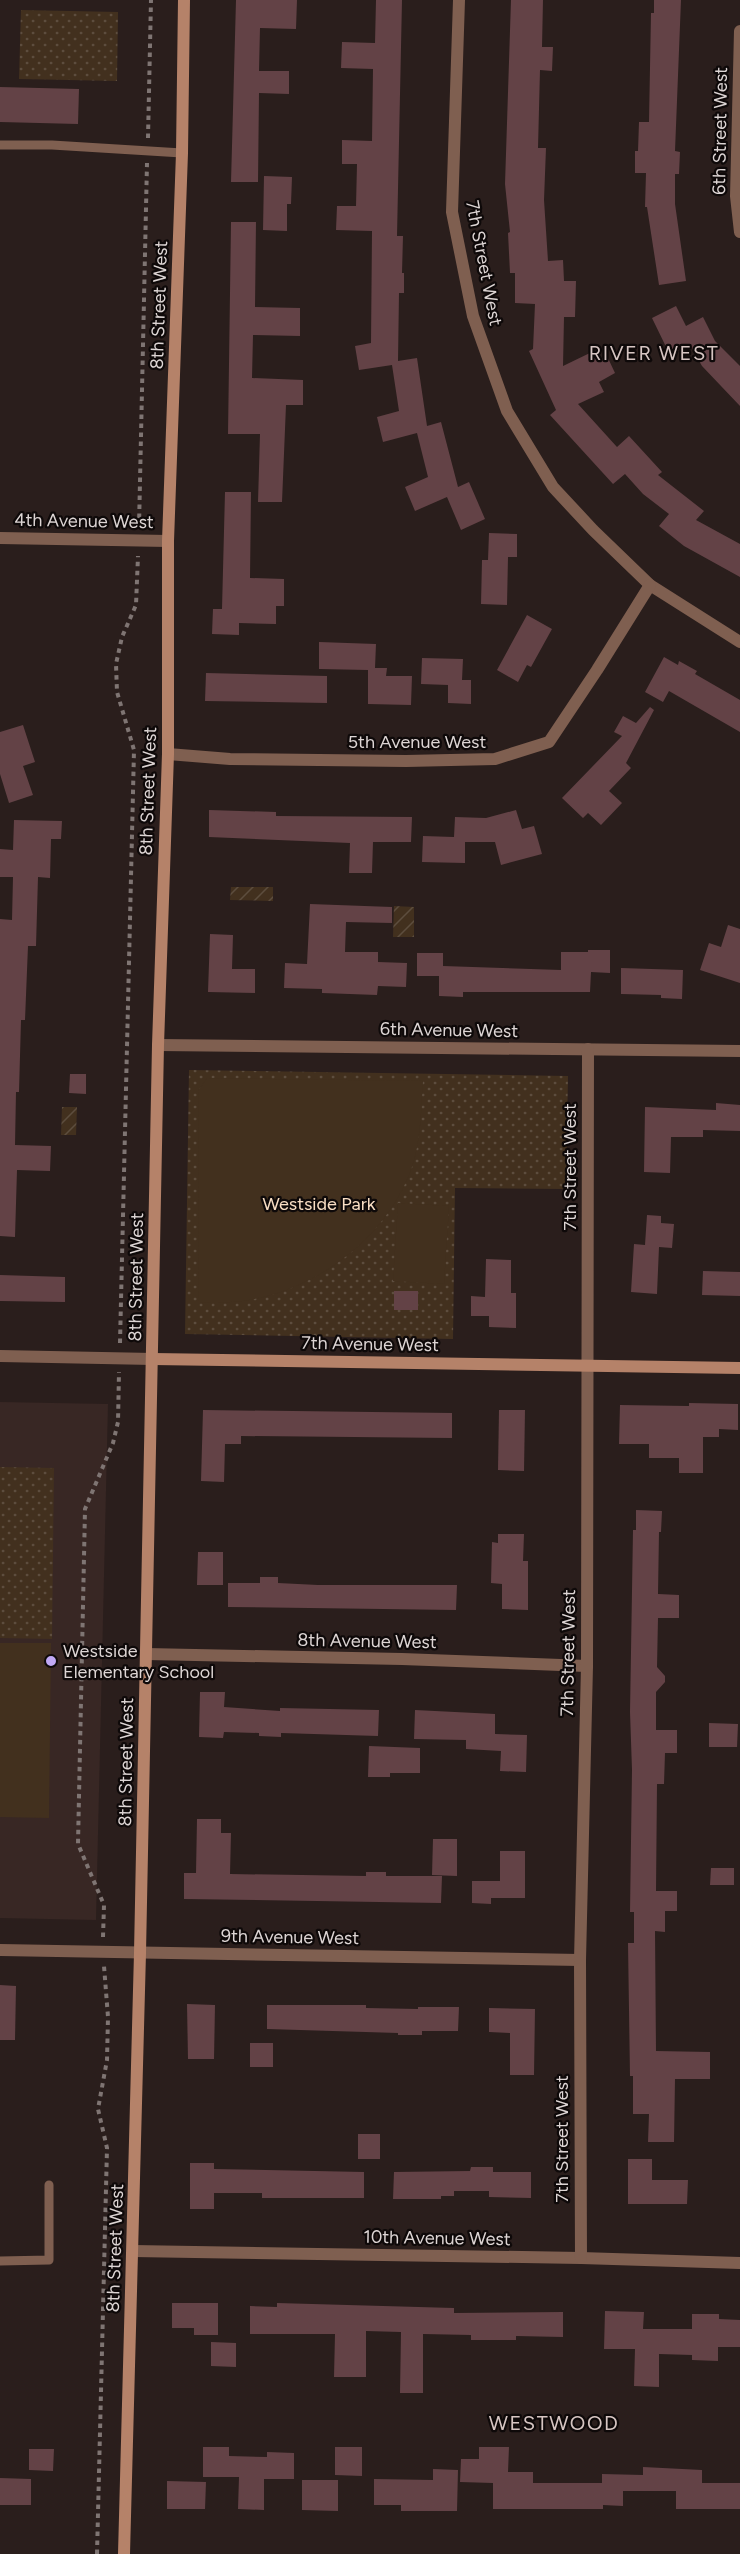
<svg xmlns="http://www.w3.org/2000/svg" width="740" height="2554" font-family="Figtree,sans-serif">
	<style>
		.built { fill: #382724 }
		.grass { fill: url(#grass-dots) }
		.garden { fill: url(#garden-furrows) }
		.pitch { fill: #42301e }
		.building { fill: #634246 }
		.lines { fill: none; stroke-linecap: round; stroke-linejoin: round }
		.path { stroke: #7f7573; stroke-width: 4; stroke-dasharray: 4.5 4.5; stroke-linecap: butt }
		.lane { stroke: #7f5f50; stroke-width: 9 }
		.street { stroke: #7f5f50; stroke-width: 12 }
		.secondary { stroke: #b58269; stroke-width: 12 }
		.poi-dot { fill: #c0a8f4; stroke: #0e0909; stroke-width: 2 }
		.labels { text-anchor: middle; stroke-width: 4.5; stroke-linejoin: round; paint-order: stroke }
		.street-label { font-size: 18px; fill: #ddd5d4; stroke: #0e0909 }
		.park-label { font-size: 18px; fill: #f9dec4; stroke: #0e0909 }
		.poi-label { font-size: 18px; fill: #ddd5d4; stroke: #0e0909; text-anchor: start }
		.neighbourhood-label { font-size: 20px; letter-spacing: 1.5px; fill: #d6c5c2; stroke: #0e0909 }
	</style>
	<defs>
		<pattern id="grass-dots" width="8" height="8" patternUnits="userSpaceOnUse" patternTransform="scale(1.5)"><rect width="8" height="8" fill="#42301e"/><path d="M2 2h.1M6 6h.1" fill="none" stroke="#5d4d3e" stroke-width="1.8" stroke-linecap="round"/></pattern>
		<pattern id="garden-furrows" width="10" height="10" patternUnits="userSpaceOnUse" patternTransform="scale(1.5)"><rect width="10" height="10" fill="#42301e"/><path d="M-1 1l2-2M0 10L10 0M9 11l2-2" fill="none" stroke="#5d4d3e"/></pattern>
	</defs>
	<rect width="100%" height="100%" fill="#2a1e1c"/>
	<polygon class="built" points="0,1402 108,1404 96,1920 0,1918"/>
	<g class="grass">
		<polygon points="21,10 118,12 117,81 19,79"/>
		<polygon points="189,1070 568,1076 566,1189 455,1188 453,1339 185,1334"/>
		<polygon points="0,1467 54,1468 52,1639 0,1638"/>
	</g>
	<g class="garden">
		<polygon points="231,887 273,887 273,901 230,900"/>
		<polygon points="394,906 414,907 414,937 393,937"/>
		<polygon points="62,1107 77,1107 76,1135 61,1135"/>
	</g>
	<g class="pitch">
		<path d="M207,1078L423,1081C421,1109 421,1141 412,1167C388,1236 320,1288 249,1300C233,1303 215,1302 199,1303L198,1091Z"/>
		<polygon points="398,1203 449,1206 444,1284 393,1281"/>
		<polygon points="0,1643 51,1643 49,1818 0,1817"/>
	</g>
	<g class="building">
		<polygon points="236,0 297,0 296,29 260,28 259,71 289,71 289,94 259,93 258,182 231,182"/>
		<polygon points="376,0 402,0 397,236 403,236 402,273 404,273 404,293 399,293 398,361 417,358 427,426 441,422 458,487 469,482 485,519 461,530 447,497 415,511 405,487 428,477 417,433 383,442 377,417 399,411 392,365 359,370 355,346 371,343 372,231 336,230 337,206 356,206 357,164 342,164 342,140 372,141 373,69 341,68 342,42 375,43"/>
		<polygon points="511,0 543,0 542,47 553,47 552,71 540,70 538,148 546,148 544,200 548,261 563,260 564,281 576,281 575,317 564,317 563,366 594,351 598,361 607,356 615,373 599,382 604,392 578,404 617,447 629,436 662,472 658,475 704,511 696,520 740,544 740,577 684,546 659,526 669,514 643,494 625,474 613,484 550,415 556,410 529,351 533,349 535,304 515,303 515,273 510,273 508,233 510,232 505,184"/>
		<polygon points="654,0 681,0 675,151 680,152 679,174 675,174 675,204 686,281 659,285 647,207 645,207 646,173 635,173 635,151 638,151 639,122 649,122 651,13 654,13"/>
		<polygon points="0,87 79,89 78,124 0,122"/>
		<polygon points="264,176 292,177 291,204 287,204 287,231 263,230"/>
		<polygon points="231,222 256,222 255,307 300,308 300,336 253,335 252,378 303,380 303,405 286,405 282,502 258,502 260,434 228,434"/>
		<polygon points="676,306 686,326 703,317 715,341 740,366 740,406 702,366 690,345 670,355 652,318"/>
		<polygon points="225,492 251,492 250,578 284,579 284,606 276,606 276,624 239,623 239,635 212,634 213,609 222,609"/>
		<polygon points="489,533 517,534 517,557 508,557 507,605 481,604 482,560 488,560"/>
		<polygon points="527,615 552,629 531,667 527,665 518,682 497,670"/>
		<polygon points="319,642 376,644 375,668 387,668 386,676 412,676 411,705 368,704 368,670 319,669"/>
		<polygon points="664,657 678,665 679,661 697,671 695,674 740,700 740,732 669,691 663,702 645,692"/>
		<polygon points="422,658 463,659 462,680 471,680 471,704 448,703 448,685 421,684"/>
		<polygon points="206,673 327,676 327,703 205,701"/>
		<polygon points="650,707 654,710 626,763 631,768 609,791 622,803 601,825 588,813 583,818 562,798 622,736 614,732 623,716 636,723"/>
		<polygon points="23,725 35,762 23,766 33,795 9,803 0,774 0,732"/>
		<polygon points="209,810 276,812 276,816 412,817 411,842 373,842 372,873 349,873 350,843 209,837"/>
		<polygon points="516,810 522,829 534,826 542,854 501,865 495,842 465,842 465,863 422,862 423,836 454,837 455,817 486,818"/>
		<polygon points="14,820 62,821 61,839 51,839 50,878 38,877 36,946 28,946 25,1020 21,1020 19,1092 16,1092 15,1145 51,1146 50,1171 17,1170 15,1237 0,1236 0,919 12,920 13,877 0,877 0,849 13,850"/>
		<polygon points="310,904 392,907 392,923 346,922 345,952 378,952 378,962 407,963 406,987 378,986 377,995 322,993 322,989 284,988 285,963 307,964"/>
		<polygon points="728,925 740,929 740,983 700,970 709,943 721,947"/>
		<polygon points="210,934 233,935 232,969 255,969 255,993 208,992"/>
		<polygon points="588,950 610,950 610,973 591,972 590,992 463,992 463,997 439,996 439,976 417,976 417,953 443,953 443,966 561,970 561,952 588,952"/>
		<polygon points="621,968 683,970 682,999 661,998 661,995 621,994"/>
		<polygon points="70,1074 86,1074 86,1094 69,1093"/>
		<polygon points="716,1103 740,1105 740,1131 703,1130 703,1137 671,1137 670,1173 644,1172 645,1107 716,1110"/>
		<polygon points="647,1215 661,1216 661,1223 674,1224 672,1248 659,1247 657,1294 631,1292 634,1244 645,1245"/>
		<polygon points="486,1259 511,1260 511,1293 516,1293 516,1328 489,1327 489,1316 471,1316 471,1296 485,1297"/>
		<polygon points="703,1271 740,1272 740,1296 702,1295"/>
		<polygon points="0,1275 65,1277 65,1302 0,1301"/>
		<rect x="394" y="1291" width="24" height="19"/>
		<polygon points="689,1403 738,1404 738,1430 719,1429 719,1437 703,1437 703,1473 679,1473 679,1458 649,1458 649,1444 619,1444 620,1405 689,1406"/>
		<polygon points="203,1410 452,1413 452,1438 241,1436 241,1444 225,1444 224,1482 201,1481"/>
		<polygon points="499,1410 525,1410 524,1471 498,1470"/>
		<polygon points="636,1510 662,1511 661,1532 659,1532 658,1594 679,1595 679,1618 658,1618 657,1667 665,1676 665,1682 656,1692 656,1730 677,1730 677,1753 665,1753 664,1784 657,1784 656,1891 677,1891 677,1911 665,1911 665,1932 655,1931 656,2051 710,2052 710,2079 675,2079 674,2142 648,2142 649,2114 633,2114 633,2076 630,2076 628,1943 634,1943 634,1912 630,1912 632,1770 630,1712 633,1530 636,1530"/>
		<polygon points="498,1534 524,1534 523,1561 528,1561 528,1610 502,1609 502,1584 491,1583 492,1542 498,1543"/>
		<polygon points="198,1552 223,1552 223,1585 197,1585"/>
		<polygon points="260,1577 278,1577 278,1583 318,1585 457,1585 456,1610 228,1607 228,1583 260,1583"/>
		<polygon points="200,1692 225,1692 224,1707 280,1711 280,1708 379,1710 378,1736 281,1733 281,1737 259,1736 259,1733 224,1732 223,1738 199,1737"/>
		<polygon points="415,1710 495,1714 495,1734 527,1735 526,1772 500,1771 501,1751 466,1749 466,1740 414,1739"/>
		<polygon points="709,1723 738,1724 737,1747 709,1747"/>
		<polygon points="369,1746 420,1748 420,1773 390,1773 390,1777 368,1777"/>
		<polygon points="197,1819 221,1819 221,1833 231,1833 230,1874 366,1876 366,1872 386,1872 386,1876 442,1876 441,1903 184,1899 184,1873 196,1873"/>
		<polygon points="433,1839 457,1839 457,1876 432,1875"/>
		<polygon points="500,1851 525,1851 525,1898 491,1898 491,1904 472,1903 472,1881 500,1881"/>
		<polygon points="711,1868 734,1868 734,1885 710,1885"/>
		<polygon points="0,1985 16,1986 15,2040 0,2040"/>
		<polygon points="187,2004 215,2005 214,2059 188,2059"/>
		<polygon points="267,2005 366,2005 366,2008 418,2009 418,2007 459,2007 458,2031 422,2031 422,2035 398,2035 398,2033 267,2029"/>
		<polygon points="489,2008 535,2009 534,2075 510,2075 510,2033 489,2032"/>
		<rect x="250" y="2043" width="23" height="24"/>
		<rect x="358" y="2134" width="22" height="25"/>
		<polygon points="628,2159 652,2159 652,2180 688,2180 687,2204 628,2204"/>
		<polygon points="190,2163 214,2163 214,2169 364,2172 364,2198 262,2198 262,2193 214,2193 214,2209 190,2209"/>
		<polygon points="471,2167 493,2167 493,2172 531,2172 531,2198 489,2197 489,2191 454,2191 454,2196 441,2196 441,2199 393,2199 394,2172 470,2171"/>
		<polygon points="172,2303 218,2303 218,2335 194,2335 194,2328 172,2328"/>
		<polygon points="277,2303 454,2308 454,2313 563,2312 563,2337 516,2336 516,2340 471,2340 471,2335 423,2334 423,2393 400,2393 401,2332 366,2331 366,2377 334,2377 335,2334 250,2334 250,2306 277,2307"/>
		<polygon points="605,2311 644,2312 643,2329 692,2329 692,2314 719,2314 719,2319 740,2320 740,2347 718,2347 718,2361 692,2360 692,2355 659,2354 659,2387 634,2386 635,2349 604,2349"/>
		<polygon points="211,2342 236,2343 236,2367 211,2366"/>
		<polygon points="203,2447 229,2447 229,2456 267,2457 267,2452 294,2453 294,2479 264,2479 264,2510 238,2509 239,2477 203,2477"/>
		<polygon points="335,2447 362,2447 362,2476 335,2475"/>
		<polygon points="479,2447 509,2447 508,2472 533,2472 533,2483 602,2483 602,2474 643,2475 643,2467 702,2470 702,2483 740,2483 740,2509 676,2509 676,2491 623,2491 623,2506 603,2505 603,2509 493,2509 493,2483 460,2482 461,2459 479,2459"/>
		<polygon points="29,2449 54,2449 53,2471 29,2470"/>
		<polygon points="433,2469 458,2470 457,2511 401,2511 401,2505 374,2505 374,2479 433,2480"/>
		<polygon points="0,2478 31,2479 31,2505 0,2505"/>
		<polygon points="302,2480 338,2480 338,2511 302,2510"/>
		<polygon points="167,2481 206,2482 205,2509 167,2509"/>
	</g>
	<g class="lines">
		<g class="path">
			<polyline points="148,138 151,0"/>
			<polyline points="139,527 147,163"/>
			<polyline points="120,1343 134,750 117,692 116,664 122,637 136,605 138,556"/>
			<polyline points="103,1937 104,1905 78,1844 85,1509 113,1443 118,1422 119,1372"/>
			<polyline points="97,2554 107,2148 98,2109 107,2060 108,2017 104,1966"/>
		</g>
		<g class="lane">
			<polyline points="0,145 52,145 182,153"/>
			<polyline points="0,2261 49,2260 49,2185"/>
		</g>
		<g class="street">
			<polyline points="459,0 452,212 473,316 507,411 553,487 593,530 650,585 740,642"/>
			<polyline points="740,31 736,196 740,232"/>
			<polyline points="0,538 168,541"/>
			<polyline points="168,754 230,759 406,761 495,759 549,742 597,670 650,585"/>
			<polyline points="158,1045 740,1051"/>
			<polyline points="0,1356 153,1359"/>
			<polyline points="146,1654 402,1659 587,1666"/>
			<polyline points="0,1950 580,1960"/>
			<polyline points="133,2251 581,2258 740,2263"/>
			<polyline points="581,2258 580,1960 587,1666 588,1049"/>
		</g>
		<g class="secondary">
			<polyline points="153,1359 740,1368"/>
			<polyline points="124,2554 140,1953 158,1045 168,754 168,541 182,153 184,0"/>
		</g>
	</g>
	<circle class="poi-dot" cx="51" cy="1661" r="6"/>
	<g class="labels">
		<g class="street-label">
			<text transform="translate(720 131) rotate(-89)" y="6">6th Street West</text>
			<text transform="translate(484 263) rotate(79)" y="6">7th Street West</text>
			<text transform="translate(159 305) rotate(-88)" y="6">8th Street West</text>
			<text transform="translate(84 521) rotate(1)" y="6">4th Avenue West</text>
			<text x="417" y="748">5th Avenue West</text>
			<text transform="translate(148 791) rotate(-88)" y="6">8th Street West</text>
			<text transform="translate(449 1030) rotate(1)" y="6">6th Avenue West</text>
			<text transform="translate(570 1167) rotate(-90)" y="6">7th Street West</text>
			<text transform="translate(136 1277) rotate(-89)" y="6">8th Street West</text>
			<text transform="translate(370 1344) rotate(1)" y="6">7th Avenue West</text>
			<text transform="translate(367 1641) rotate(1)" y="6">8th Avenue West</text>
			<text transform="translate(568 1653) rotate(-89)" y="6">7th Street West</text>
			<text transform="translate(126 1762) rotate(-89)" y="6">8th Street West</text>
			<text transform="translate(290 1937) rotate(1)" y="6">9th Avenue West</text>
			<text transform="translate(562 2139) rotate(-90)" y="6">7th Street West</text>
			<text transform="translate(437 2238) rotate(1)" y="6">10th Avenue West</text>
			<text transform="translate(115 2248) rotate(-88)" y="6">8th Street West</text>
		</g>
		<g class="park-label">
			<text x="319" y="1210">Westside Park</text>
		</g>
		<g class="poi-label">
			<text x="63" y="1657">Westside<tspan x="63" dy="21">Elementary School</tspan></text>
		</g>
		<g class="neighbourhood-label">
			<text x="654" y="360">RIVER WEST</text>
			<text x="554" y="2430">WESTWOOD</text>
		</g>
	</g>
</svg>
